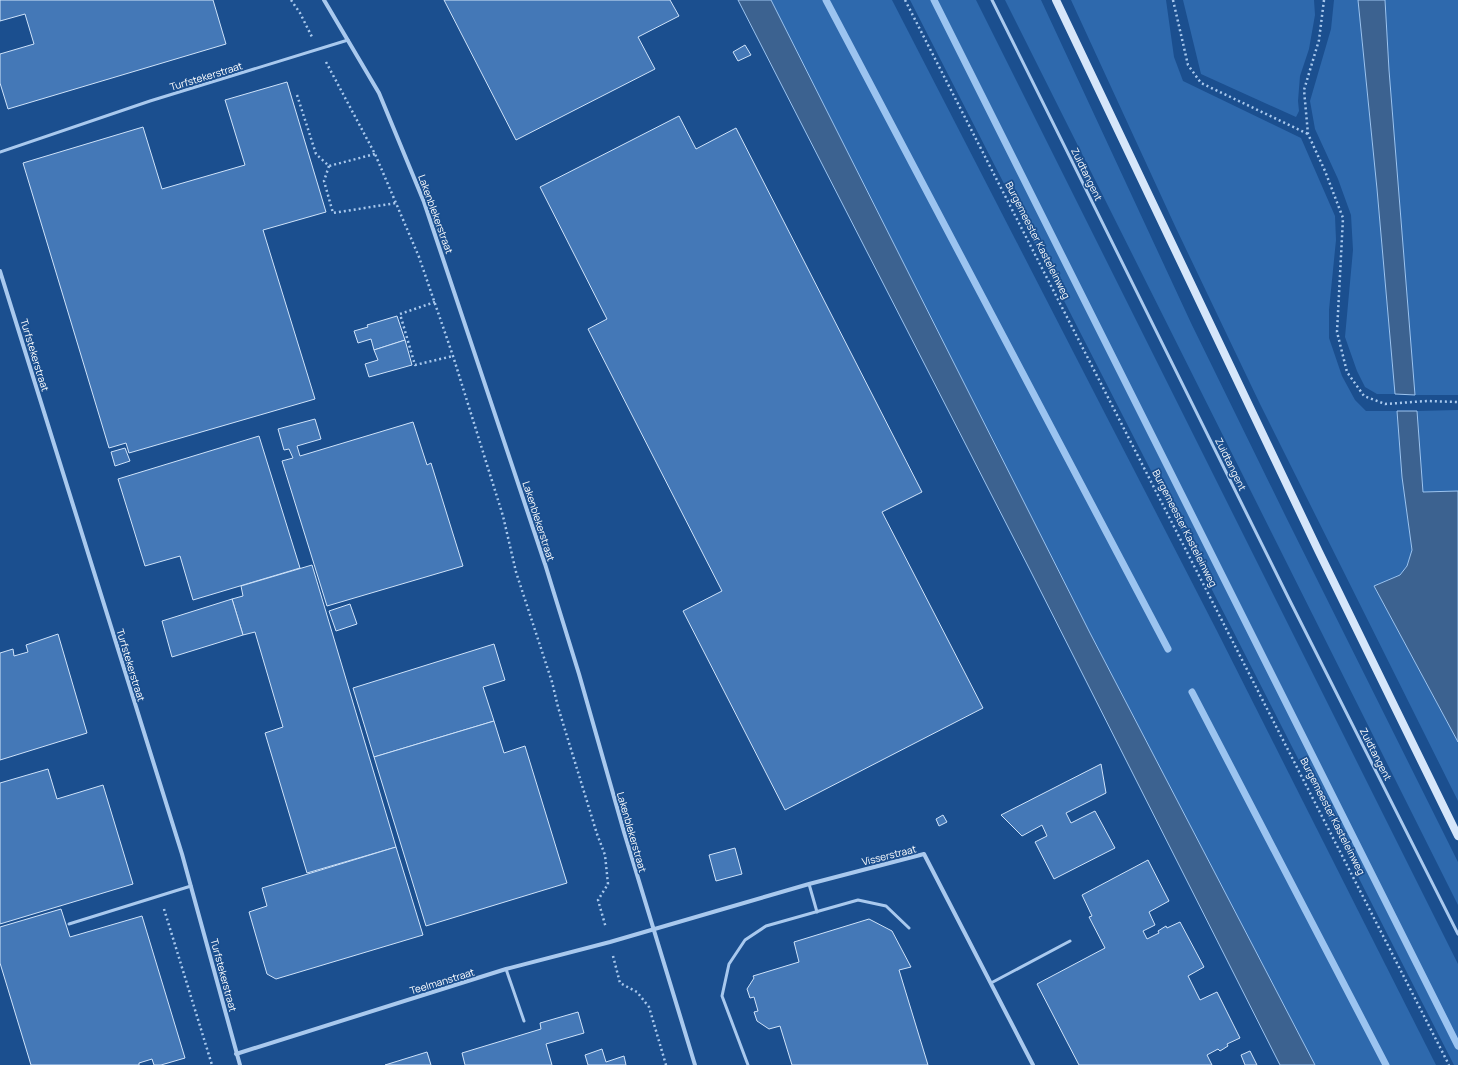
<svg xmlns="http://www.w3.org/2000/svg" width="1458" height="1065" font-family="Manrope,sans-serif">
	<style>
		.green { fill: #2e69ad }
		.water { fill: #3c6290; stroke: #9cc4f0 }
		.lines { fill: none; stroke-linecap: round; stroke-linejoin: round }
		.stream { stroke: #9cc4f0; stroke-width: 7 }
		.building { fill: #4478b7; stroke: #cfe3fa }
		.path { stroke: #a9c9ee; stroke-width: 2.5; stroke-dasharray: 2 3; stroke-linecap: butt }
		.service { stroke: #a9c9ee; stroke-width: 3 }
		.minor { stroke: #a9c9ee; stroke-width: 4 }
		.secondary { stroke: #d6e6fa; stroke-width: 8 }
		.labels { text-anchor: middle; stroke-width: 3.5; stroke-linejoin: round; paint-order: stroke }
		.street-label { font-size: 10px; fill: #fff; stroke: #1b4f8f }
	</style>
	<rect width="100%" height="100%" fill="#1b4f8f"/>
	<g class="green">
		<polygon points="771,0 892,0 1217,631 1436,1065 1315,1065 1090,633"/>
		<polygon points="910,0 976,0 1458,964 1458,1065 1454,1065 1230,625"/>
		<polygon points="1005,0 1041,0 1191,323 1286,517 1458,862 1458,905"/>
		<polygon points="1071,0 1166,0 1174,57 1183,81 1301,138 1335,216 1336,240 1329,310 1329,338 1342,376 1355,400 1366,411 1397,411 1402,477 1412,550 1407,566 1400,575 1374,586 1458,742 1458,801 1260,404 1175,226"/>
		<polygon points="1183,0 1314,0 1315,15 1309,49 1300,76 1298,101 1299,111 1296,117 1201,74"/>
		<polygon points="1334,0 1358,0 1377,189 1395,394 1377,394 1365,387 1357,371 1345,337 1353,250 1351,215 1338,179 1315,129 1310,101 1331,29"/>
		<polygon points="1385,0 1458,0 1458,395 1415,395 1389,70"/>
		<polygon points="1458,410 1458,491 1423,492 1417,411"/>
	</g>
	<g class="water">
		<polygon points="738,0 771,0 1090,633 1315,1065 1280,1065 1030,570"/>
		<polygon points="1358,0 1385,0 1389,70 1415,395 1395,394 1377,189"/>
		<polygon points="1397,411 1417,411 1423,492 1458,491 1458,742 1374,586 1400,575 1407,566 1412,550 1402,477"/>
	</g>
	<g class="lines">
		<g class="stream">
			<polyline points="826,0 1168,649"/>
			<polyline points="934,0 1458,1046"/>
			<polyline points="1192,692 1386,1065"/>
		</g>
	</g>
	<g class="building">
		<polygon points="0,0 213,0 226,44 8,109 0,83 0,54 34,44 25,14 0,21"/>
		<polygon points="444,0 670,0 679,16 638,37 655,69 516,140"/>
		<polygon points="745,45 751,55 738,61 733,52"/>
		<polygon points="287,82 326,212 263,230 315,399 129,453 126,443 109,448 23,163 143,127 162,189 245,165 225,100"/>
		<polygon points="679,116 696,149 736,128 922,492 882,512 983,708 785,810 683,611 722,591 588,329 607,319 540,187"/>
		<polygon points="397,316 405,340 374,350 371,339 358,343 354,331 368,327 367,325"/>
		<polygon points="405,340 412,365 369,377 365,364 378,360 374,350"/>
		<polygon points="315,419 321,439 297,446 300,456 413,422 427,465 431,463 463,566 327,606 282,461 293,458 289,449 284,450 278,429"/>
		<polygon points="259,436 300,568 193,600 180,556 145,566 118,479"/>
		<polygon points="125,448 130,461 115,466 111,452"/>
		<polygon points="312,565 396,847 307,873 265,733 283,727 255,632 243,635 232,599 243,596 241,586"/>
		<polygon points="232,599 243,635 172,657 162,621"/>
		<polygon points="350,604 357,624 336,631 329,611"/>
		<polygon points="58,634 87,733 0,760 0,653 13,649 14,656 28,652 26,645"/>
		<polygon points="494,644 505,680 483,687 494,721 374,757 353,688"/>
		<polygon points="494,721 504,753 525,746 567,883 426,926 374,757"/>
		<polygon points="1101,764 1106,793 1066,813 1071,823 1095,811 1115,848 1054,879 1035,842 1047,836 1042,825 1022,836 1001,815"/>
		<polygon points="48,769 57,799 103,785 133,884 0,924 0,783"/>
		<polygon points="943,815 947,822 939,826 936,819"/>
		<polygon points="396,847 423,935 276,979 267,974 249,912 267,906 262,888"/>
		<polygon points="735,848 742,874 716,881 709,855"/>
		<polygon points="1148,860 1169,901 1149,912 1155,925 1143,931 1147,939 1159,933 1158,931 1166,926 1167,928 1180,922 1204,967 1188,976 1200,1000 1217,992 1240,1038 1227,1044 1228,1046 1220,1051 1218,1049 1207,1055 1212,1065 1079,1065 1037,984 1105,948 1089,917 1092,916 1082,895"/>
		<polygon points="61,909 70,937 142,916 185,1058 161,1065 154,1065 152,1059 139,1063 139,1065 31,1065 0,963 0,927"/>
		<polygon points="869,919 892,931 911,967 899,970 928,1065 792,1065 780,1026 769,1029 757,1021 754,1012 758,1011 754,997 750,998 747,989 754,978 753,976 799,962 794,942"/>
		<polygon points="578,1012 584,1033 546,1044 552,1065 465,1065 462,1053 541,1029 540,1023"/>
		<polygon points="602,1049 606,1062 624,1056 626,1065 588,1065 585,1055"/>
		<polygon points="1250,1051 1257,1065 1245,1065 1241,1055"/>
		<polygon points="427,1052 431,1065 385,1065"/>
	</g>
	<g class="lines">
		<g class="path">
			<polyline points="291,0 300,13 312,37"/>
			<polyline points="905,0 1449,1065"/>
			<polyline points="1173,0 1188,65 1201,83 1308,134"/>
			<polyline points="1324,0 1319,40 1304,90 1308,134 1325,171 1343,218 1337,332 1347,372 1364,396 1385,404 1427,401 1458,402"/>
			<polyline points="326,62 375,154 419,257 453,356 503,516 516,572 552,682 558,707 597,834 605,855 608,884 598,900 606,928"/>
			<polyline points="297,95 316,154 329,166 375,154"/>
			<polyline points="329,166 324,181 333,213 396,203"/>
			<polyline points="435,302 400,314 415,365 453,356"/>
			<polyline points="164,909 212,1065"/>
			<polyline points="613,956 620,983 637,992 649,1007 666,1065"/>
		</g>
		<g class="service">
			<polyline points="992,0 1289,599 1458,934"/>
			<polyline points="0,152 150,101 348,40"/>
			<polyline points="809,884 817,912"/>
			<polyline points="69,924 191,886"/>
			<polyline points="506,969 524,1021"/>
			<polyline points="991,983 1070,941"/>
			<polyline points="748,1065 722,996 729,964 745,940 766,926 858,900 886,906 909,928"/>
		</g>
		<g class="minor">
			<polyline points="324,0 379,93 424,202 545,564 579,674 624,832 695,1065"/>
			<polyline points="0,271 182,854 240,1065"/>
			<polyline points="236,1054 506,969 610,942 809,884 924,854 1033,1065"/>
		</g>
		<polyline class="secondary" points="1056,0 1318,550 1458,836"/>
	</g>
	<g class="labels">
		<g class="street-label">
			<text transform="translate(206 76) rotate(-17)" y="4">Turfstekerstraat</text>
			<text transform="translate(1087 174) rotate(64)" y="4">Zuidtangent</text>
			<text transform="translate(436 214) rotate(70)" y="4">Lakenblekerstraat</text>
			<text transform="translate(1038 240) rotate(63)" y="4">Burgemeester Kasteleinweg</text>
			<text transform="translate(35 355) rotate(73)" y="4">Turfstekerstraat</text>
			<text transform="translate(1231 464) rotate(64)" y="4">Zuidtangent</text>
			<text transform="translate(539 521) rotate(72)" y="4">Lakenblekerstraat</text>
			<text transform="translate(1185 528) rotate(63)" y="4">Burgemeester Kasteleinweg</text>
			<text transform="translate(131 665) rotate(73)" y="4">Turfstekerstraat</text>
			<text transform="translate(1376 754) rotate(63)" y="4">Zuidtangent</text>
			<text transform="translate(1333 816) rotate(63)" y="4">Burgemeester Kasteleinweg</text>
			<text transform="translate(632 832) rotate(74)" y="4">Lakenblekerstraat</text>
			<text transform="translate(889 855) rotate(-14)" y="4">Visserstraat</text>
			<text transform="translate(224 975) rotate(75)" y="4">Turfstekerstraat</text>
			<text transform="translate(442 981) rotate(-17)" y="4">Teelmanstraat</text>
		</g>
	</g>
</svg>
